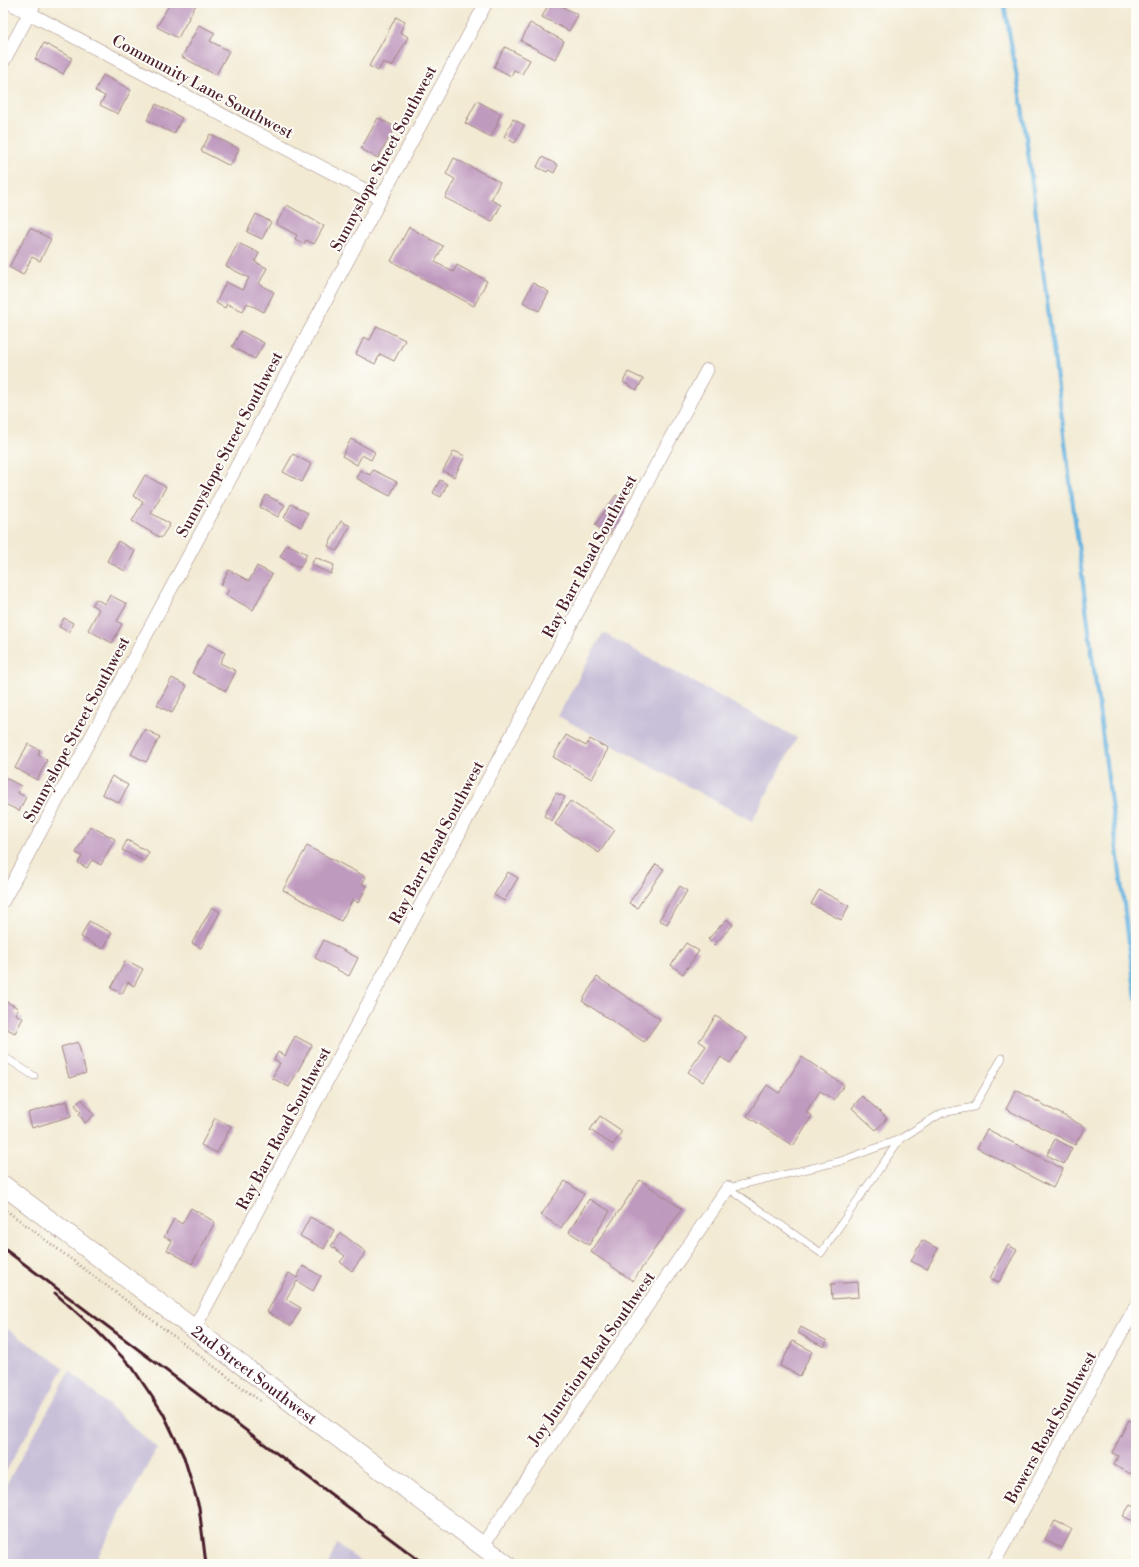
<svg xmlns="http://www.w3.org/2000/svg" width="1139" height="1567" font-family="'Libre Bodoni',serif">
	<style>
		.industrial { fill: #c8bfd8 }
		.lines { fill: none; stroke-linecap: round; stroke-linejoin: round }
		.stream { stroke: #67b3e0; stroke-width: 4 }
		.building { fill: #bf9abf }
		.lane-casing { stroke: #9e847f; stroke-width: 8 }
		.street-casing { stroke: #9e847f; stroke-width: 14 }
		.secondary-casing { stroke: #9e847f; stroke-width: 20 }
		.path { stroke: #9e847f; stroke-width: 2.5; stroke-dasharray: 1 3; stroke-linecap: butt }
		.lane { stroke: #fff; stroke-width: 7 }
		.street { stroke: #fff; stroke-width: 13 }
		.secondary { stroke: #fff; stroke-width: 19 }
		.rail { stroke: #4a1f2b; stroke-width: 3 }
		.labels { text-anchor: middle; stroke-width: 4; stroke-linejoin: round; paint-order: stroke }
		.street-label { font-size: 16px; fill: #4a1f2b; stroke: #fdfcf7 }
	</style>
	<rect width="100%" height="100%" fill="#fdfcf7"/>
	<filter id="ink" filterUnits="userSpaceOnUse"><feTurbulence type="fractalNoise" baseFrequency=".025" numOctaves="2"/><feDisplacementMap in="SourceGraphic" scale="8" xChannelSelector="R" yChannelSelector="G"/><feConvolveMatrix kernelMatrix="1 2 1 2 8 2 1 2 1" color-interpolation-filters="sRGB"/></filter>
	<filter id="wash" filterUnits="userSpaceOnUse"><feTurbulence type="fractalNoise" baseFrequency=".012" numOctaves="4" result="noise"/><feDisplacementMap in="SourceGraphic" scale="16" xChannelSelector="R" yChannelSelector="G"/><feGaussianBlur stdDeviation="0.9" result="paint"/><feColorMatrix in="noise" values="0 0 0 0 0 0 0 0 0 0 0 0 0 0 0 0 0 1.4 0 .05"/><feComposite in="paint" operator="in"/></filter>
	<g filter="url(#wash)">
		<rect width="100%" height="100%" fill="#f2ead3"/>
		<g class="industrial">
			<polygon points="603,633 797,738 752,821 558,716"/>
			<polygon points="3,1326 64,1368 3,1477"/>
			<polygon points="70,1371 157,1448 94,1564 3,1564 3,1490"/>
			<polygon points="337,1544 364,1564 328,1564"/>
		</g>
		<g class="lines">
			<polyline class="stream" points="1004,3 1023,113 1136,998"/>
		</g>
		<g id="blocks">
			<g class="building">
				<polygon points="170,3 197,3 178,38 157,27"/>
				<polygon points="549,3 556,3 578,15 569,31 542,17"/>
				<polygon points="396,17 405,22 400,32 408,37 392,67 383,62 378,71 369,66"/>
				<polygon points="530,23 564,41 555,59 521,41"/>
				<polygon points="199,25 215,33 210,41 229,51 216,75 182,57"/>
				<polygon points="44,43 72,58 63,74 35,59"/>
				<polygon points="505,47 530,60 522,74 514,70 511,76 494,67"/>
				<polygon points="103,75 131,90 118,114 100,105 105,96 95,91"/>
				<polygon points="477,101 501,114 497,122 498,123 491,137 465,123"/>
				<polygon points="156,104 182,118 174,134 147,120"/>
				<polygon points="378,118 395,127 378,158 361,149"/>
				<polygon points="513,119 524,125 515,143 504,137"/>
				<polygon points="210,134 239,149 230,166 201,151"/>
				<polygon points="542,157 558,165 554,173 549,170 547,172 537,167"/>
				<polygon points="454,158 500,182 491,200 501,205 492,222 445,198 455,179 446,174"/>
				<polygon points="287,205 324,226 314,244 306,240 304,244 295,239 297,235 276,224"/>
				<polygon points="256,214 271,222 262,239 247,232"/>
				<polygon points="409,227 443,246 435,262 453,272 457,265 487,281 474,306 391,261"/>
				<polygon points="30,228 51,239 40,261 32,257 23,275 9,267"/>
				<polygon points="238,243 259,253 255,262 267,268 259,284 274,292 264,312 247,303 243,311 227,304 225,308 216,303 226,282 242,290 249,278 226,266"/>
				<polygon points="533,283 549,292 539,311 523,302"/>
				<polygon points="377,326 405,340 394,361 380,354 375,364 356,354 364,337 370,340"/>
				<polygon points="241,331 264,343 255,359 232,347"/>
				<polygon points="628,372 643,379 637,390 623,382"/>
				<polygon points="351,439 375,452 371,460 362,455 357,465 342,456"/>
				<polygon points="454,451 465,456 454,477 443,471"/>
				<polygon points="293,454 311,464 302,482 283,472"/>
				<polygon points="360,470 370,475 373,470 397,482 390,496 356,478"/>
				<polygon points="145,475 166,487 151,513 170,524 161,538 132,521 143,502 133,496"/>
				<polygon points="440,480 447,484 441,497 433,493"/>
				<polygon points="266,495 285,505 278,517 260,507"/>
				<polygon points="616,495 626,503 624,506 631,511 618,531 614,528 609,535 595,525"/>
				<polygon points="291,504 308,513 301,527 284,518"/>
				<polygon points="341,521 350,526 337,551 328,546"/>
				<polygon points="118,541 135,551 125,571 107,561"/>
				<polygon points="287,544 307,554 300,568 280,557"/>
				<polygon points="315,557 334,565 331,574 311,565"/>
				<polygon points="257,566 272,574 253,610 226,595 229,589 221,585 229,570 249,581"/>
				<polygon points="110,595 127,604 117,621 122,624 112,643 88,630 99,609 92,605 96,599 105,604"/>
				<polygon points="64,618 73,623 69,632 59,627"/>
				<polygon points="208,644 225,653 220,663 236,671 226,691 192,673"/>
				<polygon points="172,678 187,686 172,713 157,705"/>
				<polygon points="145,729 160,737 146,762 131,754"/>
				<polygon points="566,735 586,746 590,739 608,749 592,779 553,757"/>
				<polygon points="28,744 40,750 38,755 47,760 37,780 15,768"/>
				<polygon points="112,776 128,785 119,803 102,794"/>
				<polygon points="4,777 21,786 18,793 26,797 19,811 3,803"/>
				<polygon points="556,793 565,797 552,821 544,816"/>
				<polygon points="570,801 615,830 599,853 555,824"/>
				<polygon points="90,826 115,839 101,865 92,860 87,868 78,863 82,856 76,853"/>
				<polygon points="127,840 149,852 144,861 122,850"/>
				<polygon points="307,846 366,877 362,884 367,886 358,903 353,899 341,921 283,890"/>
				<polygon points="656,864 664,869 637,908 629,903"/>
				<polygon points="508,872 518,878 504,901 494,895"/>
				<polygon points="680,886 687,891 667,924 659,920"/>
				<polygon points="819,890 849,906 841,920 811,904"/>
				<polygon points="212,907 220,912 201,948 192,943"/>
				<polygon points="727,919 733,925 714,945 708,939"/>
				<polygon points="89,921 112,933 103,949 81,937"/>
				<polygon points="324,940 358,958 349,976 315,958"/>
				<polygon points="686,943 699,951 683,974 671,965"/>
				<polygon points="126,960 143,969 134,986 128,982 122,994 111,988"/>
				<polygon points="597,977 660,1019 644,1042 582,1001"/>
				<polygon points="3,1000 18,1008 15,1014 23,1018 15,1033 3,1027"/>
				<polygon points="716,1016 747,1038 730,1063 721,1057 703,1082 688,1072 706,1046 699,1041"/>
				<polygon points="295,1036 312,1045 289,1087 272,1078 280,1063 274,1060 278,1052 285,1056"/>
				<polygon points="78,1042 86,1073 69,1078 61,1047"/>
				<polygon points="802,1057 844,1085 834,1100 820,1091 806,1112 812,1116 793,1146 747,1116 767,1085 779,1093"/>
				<polygon points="1016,1090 1085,1127 1075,1145 1006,1109"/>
				<polygon points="862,1096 887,1118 876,1130 852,1108"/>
				<polygon points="82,1099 94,1115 85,1123 79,1114 81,1112 75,1105"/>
				<polygon points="67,1101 71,1116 32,1128 28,1113"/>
				<polygon points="600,1116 622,1131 613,1145 590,1130"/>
				<polygon points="215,1118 231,1126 217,1153 201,1145"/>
				<polygon points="987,1129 1063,1169 1053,1188 977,1148"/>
				<polygon points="1055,1139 1072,1148 1064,1164 1047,1155"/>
				<polygon points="640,1180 682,1209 633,1281 591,1252"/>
				<polygon points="565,1181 584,1194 561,1228 541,1215"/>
				<polygon points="589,1199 610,1211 589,1245 569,1232"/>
				<polygon points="191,1208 215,1222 192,1264 167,1250 172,1241 164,1237 174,1219 182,1224"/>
				<polygon points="310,1217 334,1230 324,1249 300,1236"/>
				<polygon points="341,1233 366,1252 352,1271 340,1262 345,1256 331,1246"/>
				<polygon points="922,1240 938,1249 927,1269 911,1261"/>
				<polygon points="1008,1245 1017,1250 999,1282 990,1278"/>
				<polygon points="303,1266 321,1276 313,1291 297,1281 286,1299 301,1308 291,1326 267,1312 289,1273 297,1278"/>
				<polygon points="858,1282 859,1297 832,1299 831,1284"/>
				<polygon points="801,1327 827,1341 824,1347 798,1333"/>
				<polygon points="793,1341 812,1351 800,1376 780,1366"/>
				<polygon points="1129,1420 1136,1423 1136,1464 1131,1474 1114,1465 1118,1456 1112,1453"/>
				<polygon points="1130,1505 1136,1508 1136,1523 1123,1516"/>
				<polygon points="1055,1521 1072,1529 1062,1548 1045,1539"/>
			</g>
		</g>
	</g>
	<g filter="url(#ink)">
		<use href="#blocks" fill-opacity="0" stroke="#9e847f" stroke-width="1"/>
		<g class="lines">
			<defs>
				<g id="lane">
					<polyline points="3,1056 34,1076"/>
					<polygon points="900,1139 821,1253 728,1188 841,1161"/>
					<polyline points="900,1139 942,1113 974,1107 1002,1058"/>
				</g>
				<g id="street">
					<polyline points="10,3 380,198"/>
					<polyline points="3,62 35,3"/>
					<polyline points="3,901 486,3"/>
					<polyline points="194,1329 707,370"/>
					<polyline points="482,1546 728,1188"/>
					<polyline points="993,1564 1136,1306"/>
				</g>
				<g id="secondary">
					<path id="s1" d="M3,1185L506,1564"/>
				</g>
			</defs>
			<use href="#lane" class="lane-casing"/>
			<use href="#street" class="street-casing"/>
			<use href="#secondary" class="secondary-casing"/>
			<polyline class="path" points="3,1208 260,1401"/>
			<use href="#lane" class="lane"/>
			<use href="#street" class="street"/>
			<use href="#secondary" class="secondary"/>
			<g class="rail">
				<polyline points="3,1248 424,1564"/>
				<polyline points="55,1293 97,1331 132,1367 163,1413 184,1457 199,1507 206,1564"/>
			</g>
		</g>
	</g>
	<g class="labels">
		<g class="street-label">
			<text transform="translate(203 86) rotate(28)" y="6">Community Lane Southwest</text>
			<text transform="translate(383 158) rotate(-62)" y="6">Sunnyslope Street Southwest</text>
			<text transform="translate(229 444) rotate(-62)" y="6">Sunnyslope Street Southwest</text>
			<text transform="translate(589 556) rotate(-62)" y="6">Ray Barr Road Southwest</text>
			<text transform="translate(76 729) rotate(-62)" y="6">Sunnyslope Street Southwest</text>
			<text transform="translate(436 842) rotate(-62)" y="6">Ray Barr Road Southwest</text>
			<text transform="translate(283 1128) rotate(-62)" y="6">Ray Barr Road Southwest</text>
			<text transform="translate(591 1358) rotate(-55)" y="6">Joy Junction Road Southwest</text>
			<text dy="6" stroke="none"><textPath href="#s1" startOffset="315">2nd Street Southwest</textPath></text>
			<text transform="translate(1050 1427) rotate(-61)" y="6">Bowers Road Southwest</text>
		</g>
	</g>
	<rect width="1139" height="1567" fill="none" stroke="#fdfcf7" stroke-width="16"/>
</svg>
